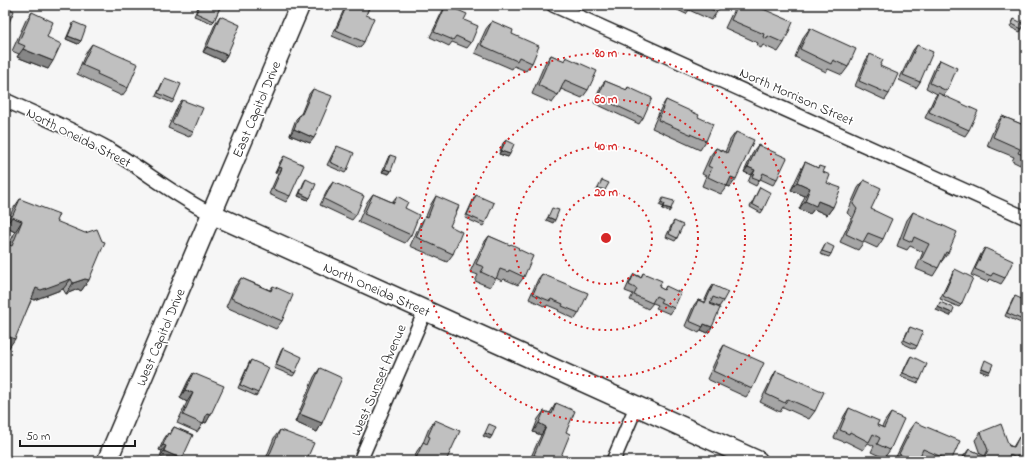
<svg xmlns="http://www.w3.org/2000/svg" width="1031" height="466" font-family="'Indie Flower',sans-serif">
	<style>
		.lines { fill: none; stroke-linecap: round; stroke-linejoin: round }
		.street-casing { stroke: #1c1c1c; stroke-width: 16 }
		.secondary-casing { stroke: #1c1c1c; stroke-width: 22 }
		.street { stroke: #fff; stroke-width: 13 }
		.secondary { stroke: #fff; stroke-width: 19 }
		.wall { fill: #a5a5a5; stroke: #1c1c1c }
		.shaded-wall { fill: #868686; stroke: #1c1c1c }
		.building { fill: #c0c0c0; stroke: #1c1c1c }
		.ring { fill: none; stroke: #d62828; stroke-width: 2; stroke-dasharray: 2 4 }
		.labels { text-anchor: middle; stroke-width: 3.5; stroke-linejoin: round; paint-order: stroke }
		.street-label { font-size: 14px; fill: #1c1c1c; stroke: #fff }
		.centre { fill: #d62828; stroke: #fff; stroke-width: 2 }
		.ring-label { font-size: 12px; text-anchor: middle; font-weight: bold; fill: #d62828; stroke: #fff; stroke-width: 3.5; stroke-linejoin: round; paint-order: stroke }
	</style>
	<rect width="100%" height="100%" fill="#f6f6f6"/>
	<filter id="ink" filterUnits="userSpaceOnUse"><feTurbulence type="fractalNoise" baseFrequency=".025" numOctaves="2"/><feDisplacementMap in="SourceGraphic" scale="8" xChannelSelector="R" yChannelSelector="G"/><feConvolveMatrix kernelMatrix="1 2 1 2 8 2 1 2 1" color-interpolation-filters="sRGB"/></filter>
	<g filter="url(#ink)">
		<g class="lines">
			<defs>
				<g id="street">
					<polyline points="553,5 1026,218"/>
					<path d="M5,100C39,116 74,130 107,148C143,169 175,196 212,214"/>
					<polyline points="360,461 425,311"/>
					<polyline points="613,461 636,407"/>
				</g>
				<g id="secondary">
					<polyline points="212,214 758,461"/>
					<polyline points="107,461 300,5"/>
				</g>
			</defs>
			<use href="#street" class="street-casing"/>
			<use href="#secondary" class="secondary-casing"/>
			<use href="#street" class="street"/>
			<use href="#secondary" class="secondary"/>
		</g>
		<g class="wall">
			<polygon points="199,5 221,5 214,21 212,23 194,16"/>
			<polygon points="346,5 370,5 366,15 364,42 360,48 332,36"/>
			<polygon points="446,5 464,20 471,43 467,48 452,42 449,46 430,37 443,10"/>
			<polygon points="667,5 720,5 717,12 711,20 689,10 686,14"/>
			<polygon points="736,5 754,5 784,43 778,52 763,45 761,48 757,46 758,43 725,28"/>
			<polygon points="32,12 47,37 48,69 17,57 19,54 12,51 26,20"/>
			<polygon points="220,16 227,55 223,61 203,52 216,22"/>
			<polygon points="1014,19 1022,29 1020,32 1010,27"/>
			<polygon points="492,21 512,34 532,63 526,71 514,66 512,69 475,53 486,29"/>
			<polygon points="74,22 78,44 66,39 72,25"/>
			<polygon points="810,28 848,67 842,75 828,69 826,72 795,57 804,36"/>
			<polygon points="1026,37 1026,45 1023,44"/>
			<polygon points="92,44 128,88 122,96 92,82 92,81 77,74 86,52"/>
			<polygon points="917,45 920,82 916,88 899,80 913,50"/>
			<polygon points="870,54 880,66 889,94 885,100 855,86 866,60"/>
			<polygon points="551,55 564,61 566,57 588,90 582,98 561,89 558,95 552,103 532,94 545,63"/>
			<polygon points="940,60 947,91 944,95 969,130 965,136 925,118 934,98 937,94 926,88 936,65"/>
			<polygon points="165,78 174,100 172,103 156,96 163,81"/>
			<polygon points="605,81 626,90 628,87 643,118 639,124 594,103 601,86"/>
			<polygon points="313,89 310,143 290,135 296,119 301,114 309,94"/>
			<polygon points="182,100 193,132 189,137 168,128 178,105"/>
			<polygon points="666,100 698,117 706,141 700,150 652,128 661,108"/>
			<polygon points="1002,116 1026,126 1026,163 1022,161 1020,165 1012,161 1014,157 987,146 996,124"/>
			<polygon points="736,132 736,179 730,187 727,186 721,194 702,186 706,176 702,174 710,156 716,148 725,152 730,140"/>
			<polygon points="506,140 508,157 499,154 503,143"/>
			<polygon points="758,145 777,179 773,185 760,179 756,186 748,182 751,175 744,172 754,150"/>
			<polygon points="337,146 347,170 345,173 327,165 335,149"/>
			<polygon points="390,155 391,171 389,174 382,172 388,158"/>
			<polygon points="284,156 290,196 286,202 269,194 278,174 275,173 280,162"/>
			<polygon points="805,162 818,168 819,166 823,172 833,207 827,215 814,209 810,214 799,209 805,196 791,190 800,171"/>
			<polygon points="306,179 310,198 308,200 298,196 304,182"/>
			<polygon points="864,180 871,209 883,239 877,248 864,242 858,250 840,242 852,217 847,213 858,188"/>
			<polygon points="333,182 356,215 352,220 320,205 329,187"/>
			<polygon points="760,187 763,210 761,213 750,207"/>
			<polygon points="373,194 392,202 397,196 405,208 411,235 405,243 358,222 367,202"/>
			<polygon points="476,195 485,223 483,226 465,218 474,198"/>
			<polygon points="436,196 450,226 453,254 447,262 410,246 420,224 426,216 431,204"/>
			<polygon points="20,199 56,221 89,280 81,291 78,289 66,294 63,289 34,300 32,299 8,349 5,348 5,247 7,244 9,245 15,232 5,227 13,209"/>
			<polygon points="913,212 948,253 942,261 942,260 938,268 933,276 916,269 923,252 910,246 907,250 897,246 907,220"/>
			<polygon points="674,221 677,238 675,241 666,237 672,224"/>
			<polygon points="489,236 518,249 524,277 518,285 504,279 502,281 496,278 490,287 475,281 478,275 470,272 483,244"/>
			<polygon points="826,243 831,254 829,257 820,254"/>
			<polygon points="985,248 1005,278 1001,284 990,279 987,282 971,275 981,254"/>
			<polygon points="955,269 961,305 959,307 940,299 953,272"/>
			<polygon points="643,273 659,287 664,290 666,286 674,308 670,314 656,308 658,305 653,303 648,309 630,300 633,294 625,291 630,280 634,274 641,277"/>
			<polygon points="542,274 579,313 575,319 558,311 559,310 547,305 546,307 529,299 538,279"/>
			<polygon points="241,278 270,290 273,286 282,321 276,329 226,307 235,286"/>
			<polygon points="713,285 723,301 719,307 710,303 708,333 701,330 699,333 685,326 694,305 698,300 704,302 709,291"/>
			<polygon points="1015,296 1023,320 1021,323 1005,316 1013,299"/>
			<polygon points="910,327 917,346 915,349 902,343 908,330"/>
			<polygon points="724,345 752,389 746,397 707,379 719,353"/>
			<polygon points="283,348 295,373 293,376 274,368 281,351"/>
			<polygon points="911,356 920,380 918,383 901,376 909,359"/>
			<polygon points="251,360 258,393 256,396 238,388 249,363"/>
			<polygon points="320,368 322,423 317,432 295,422 314,377"/>
			<polygon points="776,371 815,411 809,419 783,407 780,412 760,402 771,380"/>
			<polygon points="193,373 211,414 206,423 204,422 197,432 177,423 187,402 180,398 188,381"/>
			<polygon points="556,403 566,432 559,461 529,461 541,435 533,432 538,419 544,411 550,413"/>
			<polygon points="849,408 877,425 882,427 885,421 891,413 890,450 884,458 871,452 874,446 868,443 863,450 845,441 844,442 834,438 844,416"/>
			<polygon points="435,420 446,461 413,461 417,451 423,443 429,428"/>
			<polygon points="915,422 951,461 927,461 919,457 918,461 894,461 909,430"/>
			<polygon points="174,427 193,435 160,457 162,451 159,450 164,439 168,433 169,434"/>
			<polygon points="280,430 306,461 265,461 274,438"/>
			<polygon points="981,432 1013,447 1019,437 1026,441 1026,461 961,461 963,457 969,449 980,454 975,440"/>
		</g>
		<g class="shaded-wall">
			<polygon points="68,36 81,41 78,44 66,39"/>
			<polygon points="207,47 227,55 223,61 203,52"/>
			<polygon points="23,49 53,61 48,69 17,57"/>
			<polygon points="294,129 314,138 310,143 290,135"/>
			<polygon points="501,151 510,154 508,157 499,154"/>
			<polygon points="279,167 282,168 278,174 275,173"/>
			<polygon points="748,167 755,170 751,175 744,172"/>
			<polygon points="385,169 391,171 389,174 382,172"/>
			<polygon points="731,177 736,179 730,187 725,185"/>
			<polygon points="797,182 810,188 805,196 791,190"/>
			<polygon points="598,188 605,190 603,193 596,191"/>
			<polygon points="300,193 310,198 308,200 298,196"/>
			<polygon points="805,201 818,201 833,207 827,215 814,209 810,214 799,209"/>
			<polygon points="661,202 665,204 663,207 659,205"/>
			<polygon points="664,207 671,209 669,212 662,209"/>
			<polygon points="12,217 22,221 15,232 5,227"/>
			<polygon points="548,217 555,220 553,223 546,220"/>
			<polygon points="71,279 63,289 34,300 29,298 36,288"/>
			<polygon points="85,279 89,280 81,291 78,289 66,294 73,283"/>
			<polygon points="938,307 952,313 950,316 936,310"/>
			<polygon points="704,324 712,327 708,333 701,330"/>
			<polygon points="5,335 15,339 8,349 5,348"/>
			<polygon points="982,368 990,371 988,374 980,371"/>
			<polygon points="185,390 193,393 187,402 180,398"/>
			<polygon points="207,413 211,414 206,423 202,421"/>
			<polygon points="300,414 322,423 317,432 295,422"/>
			<polygon points="539,423 546,427 541,435 533,432"/>
			<polygon points="485,433 492,436 490,439 483,436"/>
			<polygon points="163,445 166,446 162,451 159,450"/>
			<polygon points="164,451 182,459 181,461 169,461 160,457"/>
			<polygon points="534,455 548,461 530,461"/>
			<polygon points="297,458 305,461 295,461"/>
		</g>
		<g class="building">
			<polygon points="200,5 221,5 214,21 196,13"/>
			<polygon points="347,5 370,5 366,15 374,18 364,42 336,30"/>
			<polygon points="446,5 467,14 464,20 478,26 471,43 456,36 453,40 434,32"/>
			<polygon points="702,5 720,5 717,12"/>
			<polygon points="738,5 754,5 793,22 784,43 768,36 767,39 763,37 764,34 731,20"/>
			<polygon points="5,6 14,11 7,27 5,26"/>
			<polygon points="32,12 53,22 47,37 61,44 53,61 23,49 25,46 18,43"/>
			<polygon points="220,16 240,25 227,55 207,47"/>
			<polygon points="1014,19 1024,24 1022,29 1012,24"/>
			<polygon points="492,21 513,30 512,34 539,46 532,63 519,57 517,61 481,45"/>
			<polygon points="74,22 86,27 81,41 68,36"/>
			<polygon points="810,28 856,49 848,67 833,60 831,64 800,49"/>
			<polygon points="92,44 138,64 128,88 97,74 98,72 82,65"/>
			<polygon points="917,45 933,52 920,82 903,75"/>
			<polygon points="870,54 883,60 880,66 898,74 889,94 859,81"/>
			<polygon points="551,55 565,61 566,57 597,71 588,90 565,80 558,95 538,85"/>
			<polygon points="940,60 957,68 947,91 930,83"/>
			<polygon points="165,78 181,84 174,100 158,93"/>
			<polygon points="605,81 627,90 628,87 652,98 643,118 598,97"/>
			<polygon points="313,89 332,96 314,138 294,129 300,114 302,114"/>
			<polygon points="938,93 978,111 969,130 929,112"/>
			<polygon points="182,100 203,108 193,132 172,123"/>
			<polygon points="666,100 699,115 698,117 713,124 706,141 658,120"/>
			<polygon points="1002,116 1026,126 1026,156 1018,153 1020,149 993,137"/>
			<polygon points="736,132 754,140 736,179 731,177 727,186 708,177 712,168 708,166 716,148 727,153"/>
			<polygon points="506,140 514,144 510,154 501,151"/>
			<polygon points="758,145 787,158 777,179 763,173 760,180 752,177 755,170 748,167"/>
			<polygon points="337,146 354,153 347,170 330,162"/>
			<polygon points="390,155 396,157 391,171 385,169"/>
			<polygon points="284,156 304,165 290,196 273,189 282,168 279,167"/>
			<polygon points="805,162 818,168 819,166 825,168 823,172 830,175 827,183 841,188 833,207 818,201 816,206 805,201 810,188 797,182"/>
			<polygon points="306,179 316,184 310,198 300,193"/>
			<polygon points="602,180 609,183 605,190 598,188"/>
			<polygon points="864,180 881,188 871,209 892,219 883,239 868,233 863,242 846,234 857,209 853,204"/>
			<polygon points="333,182 364,196 356,215 324,199"/>
			<polygon points="760,187 771,193 763,210 752,204"/>
			<polygon points="373,194 394,203 397,196 408,202 405,208 419,215 411,235 364,214"/>
			<polygon points="476,195 494,203 485,223 467,215"/>
			<polygon points="436,196 459,206 450,226 462,232 453,254 416,237 425,216 428,217"/>
			<polygon points="663,198 674,201 671,209 664,207 665,204 661,202"/>
			<polygon points="20,199 59,214 56,221 85,233 97,229 102,241 105,242 89,280 85,279 73,283 71,279 41,290 36,288 15,339 5,335 5,249 7,244 12,246 22,221 12,217"/>
			<polygon points="552,208 559,210 555,220 548,217"/>
			<polygon points="913,212 957,232 948,253 946,252 938,268 921,260 929,244 914,237 912,242 903,238"/>
			<polygon points="674,221 683,225 677,238 669,234"/>
			<polygon points="489,236 510,245 511,244 519,248 518,249 533,256 524,277 509,270 508,272 500,269 496,279 481,272 484,267 476,264"/>
			<polygon points="826,243 834,247 831,254 822,251"/>
			<polygon points="985,248 1013,261 1005,278 993,273 991,276 975,269"/>
			<polygon points="955,269 973,278 961,305 943,296"/>
			<polygon points="643,273 662,281 659,287 664,290 666,286 681,293 674,308 660,302 662,299 656,296 652,303 634,295 637,289 629,285 634,274 641,278"/>
			<polygon points="542,274 588,293 579,313 562,306 563,304 551,299 550,301 533,294"/>
			<polygon points="241,278 271,291 273,286 293,295 282,321 231,298"/>
			<polygon points="713,285 728,292 723,301 713,297 710,304 720,308 712,327 704,324 703,327 689,321 698,300 705,303"/>
			<polygon points="1015,296 1026,301 1026,312 1023,320 1007,313"/>
			<polygon points="940,302 954,308 952,313 938,307"/>
			<polygon points="910,327 923,332 917,346 904,340"/>
			<polygon points="724,345 764,363 752,389 713,371"/>
			<polygon points="283,348 302,357 295,373 276,365"/>
			<polygon points="911,356 927,364 920,380 903,373"/>
			<polygon points="251,360 269,368 258,393 240,385"/>
			<polygon points="985,360 993,364 990,371 982,368"/>
			<polygon points="320,368 342,378 322,423 300,414"/>
			<polygon points="776,371 824,392 815,411 788,399 785,403 766,394"/>
			<polygon points="193,373 224,386 211,414 207,413 203,424 183,415 193,393 185,390"/>
			<polygon points="556,403 575,411 566,432 570,434 559,461 548,461 534,455 546,427 539,423 544,411 552,414"/>
			<polygon points="849,408 879,421 877,425 884,428 891,413 904,419 890,450 877,444 880,438 873,434 869,442 850,432 849,434 840,430"/>
			<polygon points="435,420 460,431 446,461 415,461 423,442 427,444 430,437 428,436"/>
			<polygon points="915,422 960,441 951,461 923,449 918,461 914,461 899,454"/>
			<polygon points="489,424 496,427 492,436 485,433"/>
			<polygon points="1001,424 1009,446 1014,447 1019,437 1026,441 1026,460 1017,456 1016,458 1010,455 1009,457 1007,457 1006,461 963,461 969,449 985,456 988,450 981,432"/>
			<polygon points="174,427 193,435 182,459 164,451 166,446 163,445 168,433 170,435"/>
			<polygon points="280,430 314,443 306,461 297,458 296,461 267,461"/>
		</g>
	</g>
	<g class="ring">
		<circle cx="606" cy="238" r="46"/>
		<circle cx="606" cy="238" r="92"/>
		<circle cx="606" cy="238" r="139"/>
		<circle cx="606" cy="238" r="185"/>
	</g>
	<g class="labels">
		<g class="street-label">
			<text transform="translate(797 96) rotate(24)" y="5">North Morrison Street</text>
			<text transform="translate(256 109) rotate(-67)" y="5">East Capitol Drive</text>
			<text transform="translate(79 137) rotate(27)" y="5">North Oneida Street</text>
			<text transform="translate(377 289) rotate(24)" y="5">North Oneida Street</text>
			<text transform="translate(160 337) rotate(-67)" y="5">West Capitol Drive</text>
			<text transform="translate(378 380) rotate(-67)" y="5">West Sunset Avenue</text>
		</g>
	</g>
	<circle cx="606" cy="238" r="6" class="centre"/>
	<g class="ring-label">
		<text x="606" y="57">80 m</text>
		<text x="606" y="103">60 m</text>
		<text x="606" y="150">40 m</text>
		<text x="606" y="196">20 m</text>
	</g>
	<rect width="1031" height="466" fill="none" stroke="#fff" stroke-width="20"/>
	<rect x="10" y="10" width="1011" height="446" fill="none" stroke="#1c1c1c" stroke-width="1.5" filter="url(#ink)"/>
	<path d="M20 440v6h115v-6" fill="none" stroke="#1c1c1c" stroke-width="2"/>
	<text x="26" y="440" font-size="12" fill="#1c1c1c" stroke="#ffffff" stroke-width="3" paint-order="stroke">50 m</text>
</svg>
